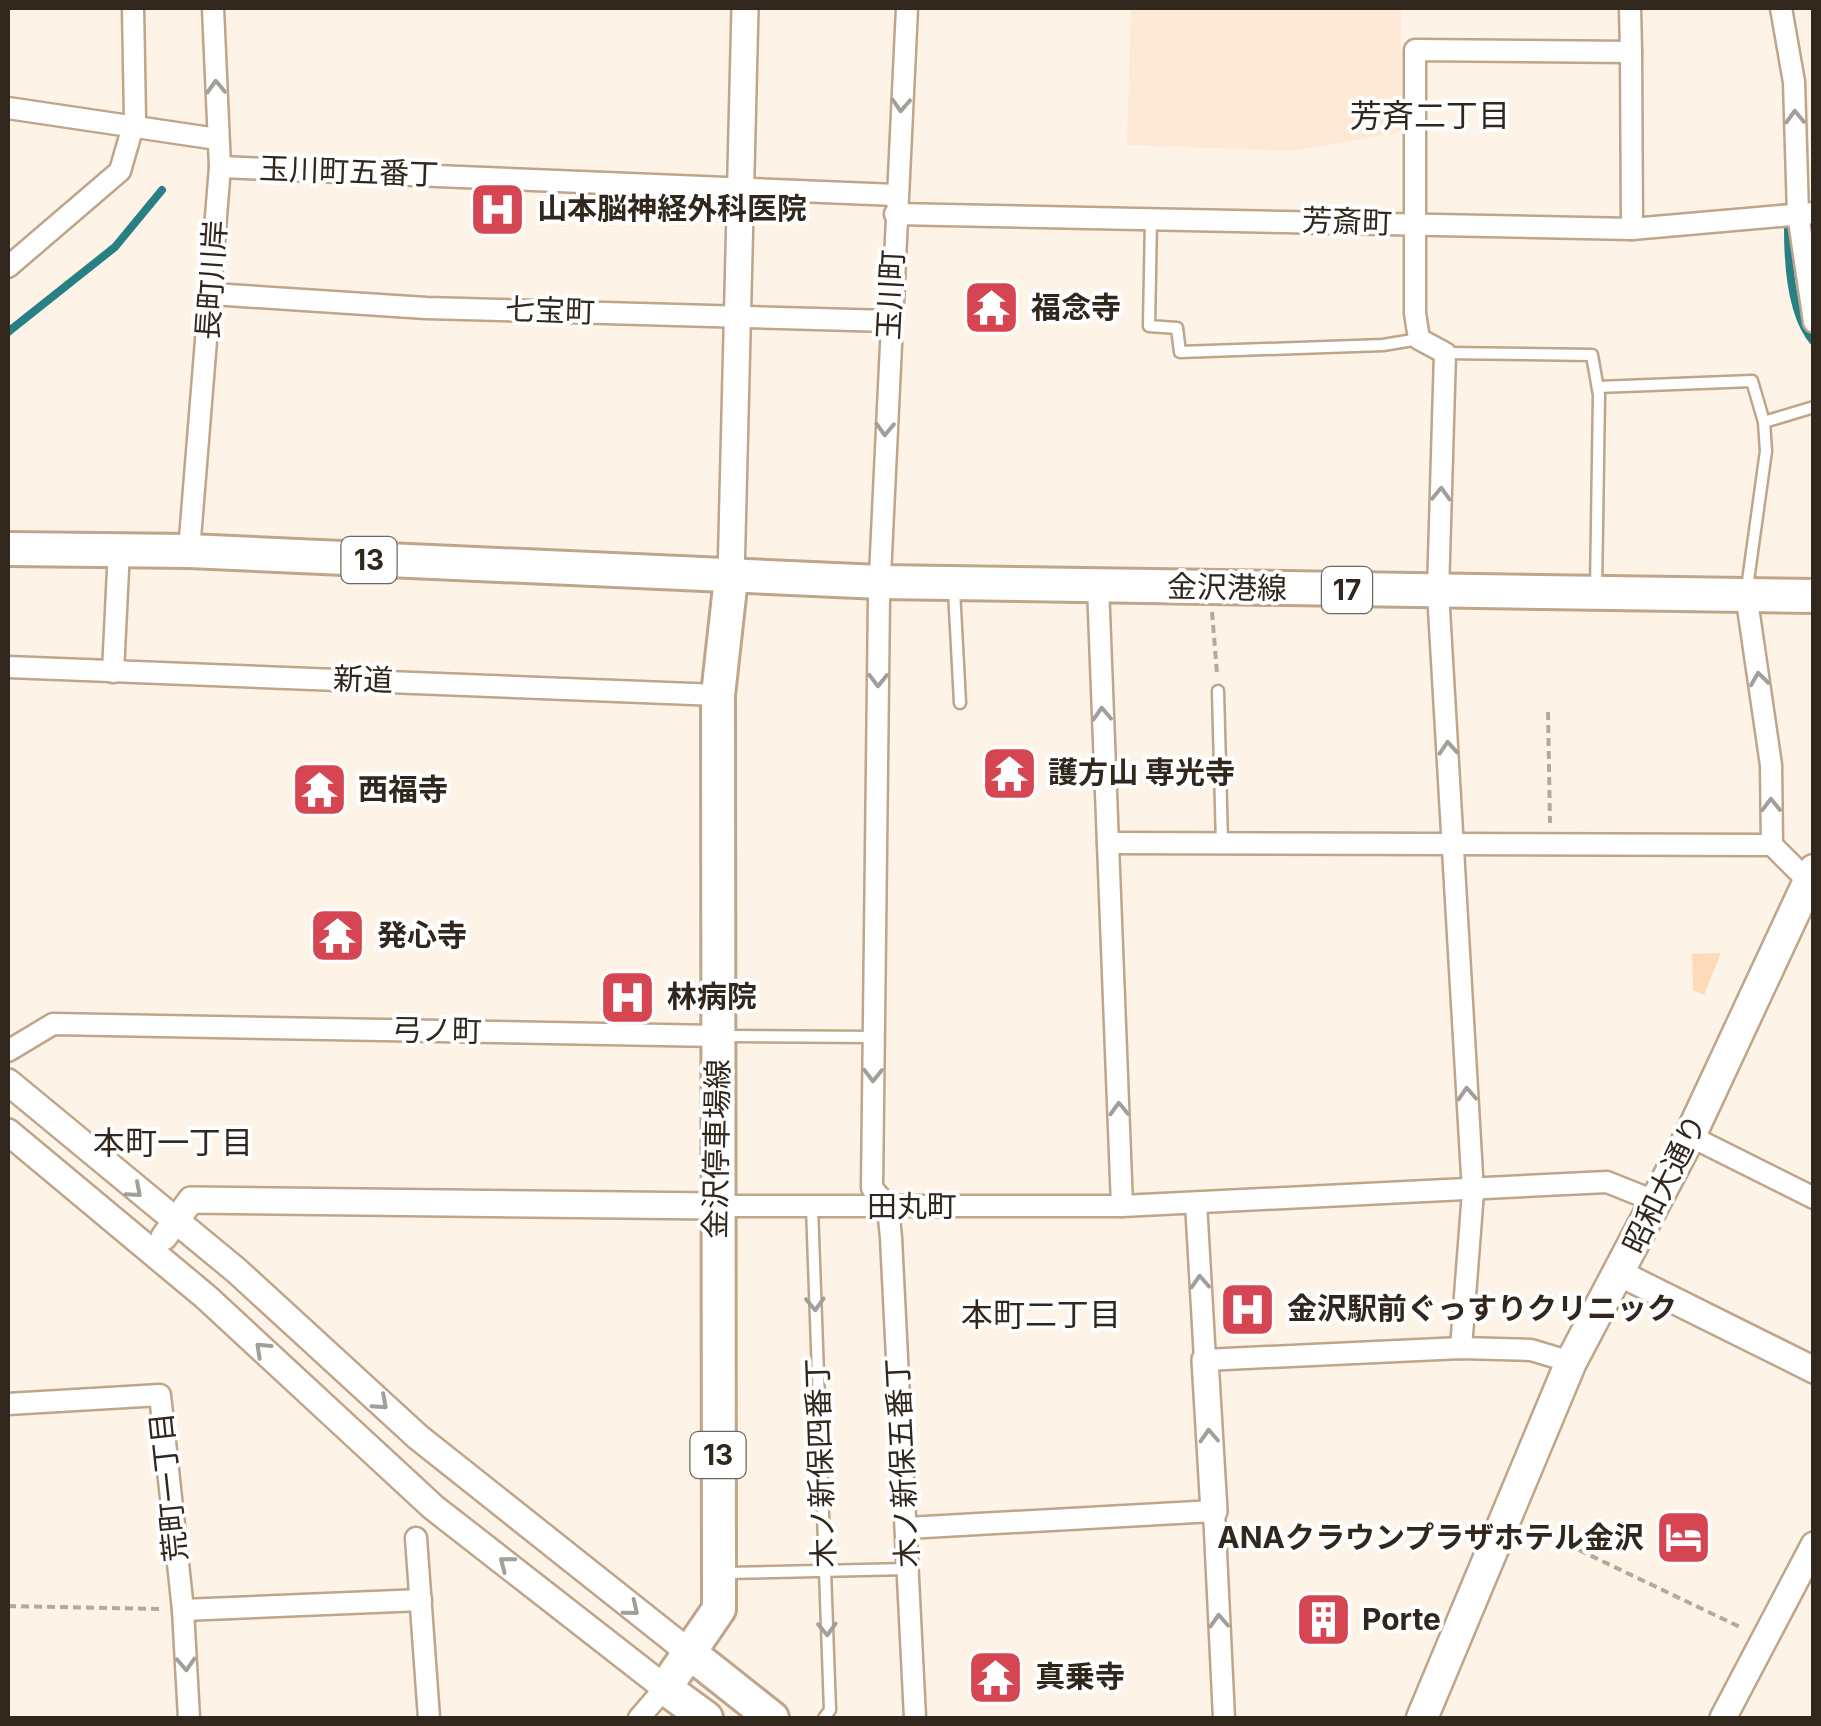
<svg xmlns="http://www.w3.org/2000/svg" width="1821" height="1726" font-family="Inter,'Noto Sans JP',sans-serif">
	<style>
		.built { fill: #fde9d5 }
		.green { fill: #fddbb8 }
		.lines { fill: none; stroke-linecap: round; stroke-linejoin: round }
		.stream { stroke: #278184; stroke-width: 8 }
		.service-casing { stroke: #bfa589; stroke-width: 15 }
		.minor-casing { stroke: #bfa589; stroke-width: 25 }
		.tertiary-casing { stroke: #bfa589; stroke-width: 30 }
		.secondary-casing { stroke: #bfa589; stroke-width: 35 }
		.primary-casing { stroke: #bfa589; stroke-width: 38 }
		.path { stroke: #b3a99d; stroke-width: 4; stroke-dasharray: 8 5; stroke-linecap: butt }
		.service { stroke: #fff; stroke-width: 10 }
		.minor { stroke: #fff; stroke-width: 20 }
		.tertiary { stroke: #fff; stroke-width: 25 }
		.secondary { stroke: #fff; stroke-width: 30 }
		.primary { stroke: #fff; stroke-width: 32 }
		.oneway { stroke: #a29e99 }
		.labels { text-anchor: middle; stroke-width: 8; stroke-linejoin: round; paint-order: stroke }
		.shield { fill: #fff; stroke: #6f6860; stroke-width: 2.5 }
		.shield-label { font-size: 28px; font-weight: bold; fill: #31271c }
		.street-label { font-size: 30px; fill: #31271c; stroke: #fff }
		.poi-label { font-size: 30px; font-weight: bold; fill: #31271c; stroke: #fff; text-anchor: start }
		.neighbourhood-label { font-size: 32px; fill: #31271c; stroke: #fff }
	</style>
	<rect width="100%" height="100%" fill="#fef3e7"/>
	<polygon class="built" points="1131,8 1401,8 1401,132 1294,151 1127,145"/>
	<polygon class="green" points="1721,953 1704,995 1693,990 1692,954"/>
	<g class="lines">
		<g class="stream">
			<path d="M1788,229C1788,263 1791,316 1814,342"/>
			<polyline points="8,332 115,247 162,190"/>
		</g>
		<defs>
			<g id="service">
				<polyline points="1151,220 1149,326 1177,328 1180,352 1383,345 1419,339"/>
				<polyline points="1445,353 1592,355 1599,395 1596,590"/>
				<polyline points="1598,387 1752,381 1764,422"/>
				<polyline points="1747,588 1766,451 1764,422 1814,407"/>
				<polyline points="954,590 960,703"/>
				<polyline points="1218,691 1222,844"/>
				<polyline points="725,1036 873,1037"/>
				<polyline points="812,1207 830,1710 824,1718"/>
				<polyline points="725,1573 908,1569"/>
			</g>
			<g id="minor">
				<polyline points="907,8 879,597 872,1188 888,1207 891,1238 915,1718"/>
				<polyline points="1781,8 1794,82 1798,214 1814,322"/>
				<polyline points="1631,52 1632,229"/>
				<polyline points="8,108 217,139"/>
				<polyline points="220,167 896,195"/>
				<polyline points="895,214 1632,229 1814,213"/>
				<polyline points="8,267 120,171 135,119 133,8"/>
				<polyline points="212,294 426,308 889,321"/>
				<polyline points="189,551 220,167 213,8"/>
				<polyline points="1098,586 1122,1206"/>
				<polyline points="1746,594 1771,765 1772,845"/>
				<polyline points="8,667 718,695"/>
				<polyline points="113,672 119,549"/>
				<polyline points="1108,843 1772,845 1808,881"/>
				<polyline points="8,1051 53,1024 718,1036"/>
				<polyline points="1690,1136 1814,1198"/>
				<polyline points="1196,1203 1205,1360 1461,1348 1531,1350 1571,1362"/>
				<polyline points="715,1206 1122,1206 1607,1182 1657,1202"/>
				<polyline points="1461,1348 1473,1192 1438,592 1445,353 1419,339 1415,313 1415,50 1631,52 1630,8"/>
				<polyline points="8,1404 160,1395 183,1610 189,1718"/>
				<polyline points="907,1528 1214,1511 1224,1718"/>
				<polyline points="416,1538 429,1718"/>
				<polyline points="183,1610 421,1600"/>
				<polyline points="639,1718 665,1688"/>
			</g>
			<g id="tertiary">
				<polyline points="731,578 745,8"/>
				<polyline points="8,1082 237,1271 418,1437 690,1653"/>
				<polyline points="8,1132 206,1297 433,1507 665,1688"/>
				<polyline points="164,1237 191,1200 715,1206"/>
				<polyline points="1621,1274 1814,1370"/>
				<polyline points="1205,1360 1214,1511"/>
				<polyline points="1723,1718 1814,1545"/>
			</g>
			<polyline id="secondary" points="1422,1718 1571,1362 1690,1136 1814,870"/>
			<g id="primary">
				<polyline points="8,549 189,551 880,582 1814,596"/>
				<polyline points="690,1653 772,1718"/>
				<polyline points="706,1718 665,1688 719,1609 718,695 731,578"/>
			</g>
		</defs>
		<use href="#service" class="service-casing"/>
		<use href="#minor" class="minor-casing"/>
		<use href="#tertiary" class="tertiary-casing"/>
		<use href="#secondary" class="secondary-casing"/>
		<use href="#primary" class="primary-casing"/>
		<g class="path">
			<polyline points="1212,612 1217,673"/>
			<polyline points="1548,712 1550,823"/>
			<polyline points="1579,1550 1742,1628"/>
			<polyline points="8,1606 163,1609"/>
		</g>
		<use href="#service" class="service"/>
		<use href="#minor" class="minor"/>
		<use href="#tertiary" class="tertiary"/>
		<use href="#secondary" class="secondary"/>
		<use href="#primary" class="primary"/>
	</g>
	<defs><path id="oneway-chevron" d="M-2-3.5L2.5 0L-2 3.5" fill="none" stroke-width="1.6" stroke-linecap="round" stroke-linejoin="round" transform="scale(2.5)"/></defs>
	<g class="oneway">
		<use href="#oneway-chevron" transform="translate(216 87) rotate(-92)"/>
		<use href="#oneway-chevron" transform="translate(901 105) rotate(93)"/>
		<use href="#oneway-chevron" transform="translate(1795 117) rotate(-92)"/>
		<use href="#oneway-chevron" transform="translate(885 429) rotate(92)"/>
		<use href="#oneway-chevron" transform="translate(1441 494) rotate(-88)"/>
		<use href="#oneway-chevron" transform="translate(1759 679) rotate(-98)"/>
		<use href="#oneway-chevron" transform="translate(878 680) rotate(91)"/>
		<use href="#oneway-chevron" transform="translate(1102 714) rotate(-93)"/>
		<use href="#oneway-chevron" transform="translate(1448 748) rotate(-94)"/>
		<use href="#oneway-chevron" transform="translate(1771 805) rotate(-91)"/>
		<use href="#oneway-chevron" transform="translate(873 1075) rotate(91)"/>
		<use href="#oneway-chevron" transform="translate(1467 1094) rotate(-93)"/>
		<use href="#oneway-chevron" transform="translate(1119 1109) rotate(-92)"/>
		<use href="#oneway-chevron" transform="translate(135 1191) rotate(41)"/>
		<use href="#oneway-chevron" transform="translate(1200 1282) rotate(-93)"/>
		<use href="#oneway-chevron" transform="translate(815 1304) rotate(88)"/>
		<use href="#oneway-chevron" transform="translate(262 1349) rotate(-137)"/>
		<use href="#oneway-chevron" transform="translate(381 1403) rotate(42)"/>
		<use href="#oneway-chevron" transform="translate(1209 1436) rotate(-93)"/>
		<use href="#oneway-chevron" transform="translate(506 1563) rotate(-142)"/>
		<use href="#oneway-chevron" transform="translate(632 1609) rotate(39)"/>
		<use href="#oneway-chevron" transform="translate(1219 1621) rotate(-93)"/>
		<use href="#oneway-chevron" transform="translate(827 1629) rotate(88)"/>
		<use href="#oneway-chevron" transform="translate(186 1664) rotate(87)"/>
	</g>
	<defs>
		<symbol id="hospital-square" viewBox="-11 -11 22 22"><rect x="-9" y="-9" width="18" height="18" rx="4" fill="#d64652" stroke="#fff"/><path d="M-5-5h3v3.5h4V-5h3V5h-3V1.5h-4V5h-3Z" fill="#fff"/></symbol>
		<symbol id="temple-square" viewBox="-11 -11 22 22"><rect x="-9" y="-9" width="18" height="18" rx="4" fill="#d64652" stroke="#fff"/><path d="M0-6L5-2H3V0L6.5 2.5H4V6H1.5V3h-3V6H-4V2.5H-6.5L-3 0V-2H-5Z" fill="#fff"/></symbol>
		<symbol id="hotel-square" viewBox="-11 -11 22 22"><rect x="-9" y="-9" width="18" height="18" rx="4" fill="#d64652" stroke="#fff"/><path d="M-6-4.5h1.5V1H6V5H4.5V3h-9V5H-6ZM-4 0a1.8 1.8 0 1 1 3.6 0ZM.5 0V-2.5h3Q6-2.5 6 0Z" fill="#fff"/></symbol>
		<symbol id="building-square" viewBox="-11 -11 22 22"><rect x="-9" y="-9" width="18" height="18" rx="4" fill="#d64652" stroke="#fff"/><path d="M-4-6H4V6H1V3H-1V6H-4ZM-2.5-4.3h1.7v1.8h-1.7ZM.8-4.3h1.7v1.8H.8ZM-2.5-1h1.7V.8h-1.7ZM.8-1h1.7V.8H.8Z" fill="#fff"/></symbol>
	</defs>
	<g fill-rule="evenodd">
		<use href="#hospital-square" x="466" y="178" width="63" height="63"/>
		<use href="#temple-square" x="960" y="276" width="63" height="63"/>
		<use href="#temple-square" x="978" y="742" width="63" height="63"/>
		<use href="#temple-square" x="288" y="758" width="63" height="63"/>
		<use href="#temple-square" x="306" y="904" width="63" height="63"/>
		<use href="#hospital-square" x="596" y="966" width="63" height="63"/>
		<use href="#hospital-square" x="1216" y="1278" width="63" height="63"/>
		<use href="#hotel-square" x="1652" y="1506" width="63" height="63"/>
		<use href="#building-square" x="1292" y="1588" width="63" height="63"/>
		<use href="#temple-square" x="964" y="1646" width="63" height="63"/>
	</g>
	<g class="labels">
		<g class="shield">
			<rect x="341.5" y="537" width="55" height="46" rx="8"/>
			<rect x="1322" y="567" width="50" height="46" rx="8"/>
			<rect x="690.5" y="1432" width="55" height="46" rx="8"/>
		</g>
		<g class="shield-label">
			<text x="369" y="570">13</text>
			<text x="1347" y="600">17</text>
			<text x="718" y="1465">13</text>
		</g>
		<g class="street-label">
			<text transform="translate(349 172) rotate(2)" y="10">玉川町五番丁</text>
			<text transform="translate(1347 222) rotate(2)" y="10">芳斎町</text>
			<text transform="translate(212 280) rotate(-86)" y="10">長町川岸</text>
			<text transform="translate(891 295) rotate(-87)" y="10">玉川町</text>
			<text transform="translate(550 311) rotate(2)" y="10">七宝町</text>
			<text transform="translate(1227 588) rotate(1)" y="10">金沢港線</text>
			<text transform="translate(363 680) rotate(2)" y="10">新道</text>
			<text transform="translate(437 1031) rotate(1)" y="10">弓ノ町</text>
			<text transform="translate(717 1149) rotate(-89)" y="10">金沢停車場線</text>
			<text transform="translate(1665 1184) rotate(-64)" y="10">昭和大通り</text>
			<text x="912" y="1217">田丸町</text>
			<text transform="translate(821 1463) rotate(-92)" y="10">木ノ新保四番丁</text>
			<text transform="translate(903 1463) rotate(-93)" y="10">木ノ新保五番丁</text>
			<text transform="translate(169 1487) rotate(-96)" y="10">荒町一丁目</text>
		</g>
		<g class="poi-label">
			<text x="537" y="219">山本脳神経外科医院</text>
			<text x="1031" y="318">福念寺</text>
			<text x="1048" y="783">護方山 専光寺</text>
			<text x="358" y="800">西福寺</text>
			<text x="377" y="946">発心寺</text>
			<text x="667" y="1007">林病院</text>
			<text x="1287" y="1319">金沢駅前ぐっすりクリニック</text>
			<text x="1644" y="1548" text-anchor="end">ANAクラウンプラザホテル金沢</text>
			<text x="1362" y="1630">Porte</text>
			<text x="1035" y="1687">真乗寺</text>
		</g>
		<g class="neighbourhood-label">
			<text x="1430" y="127">芳斉二丁目</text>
			<text x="173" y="1154">本町一丁目</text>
			<text x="1041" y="1326">本町二丁目</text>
		</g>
	</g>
	<rect width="1821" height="1726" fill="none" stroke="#31271c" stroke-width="20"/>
</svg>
